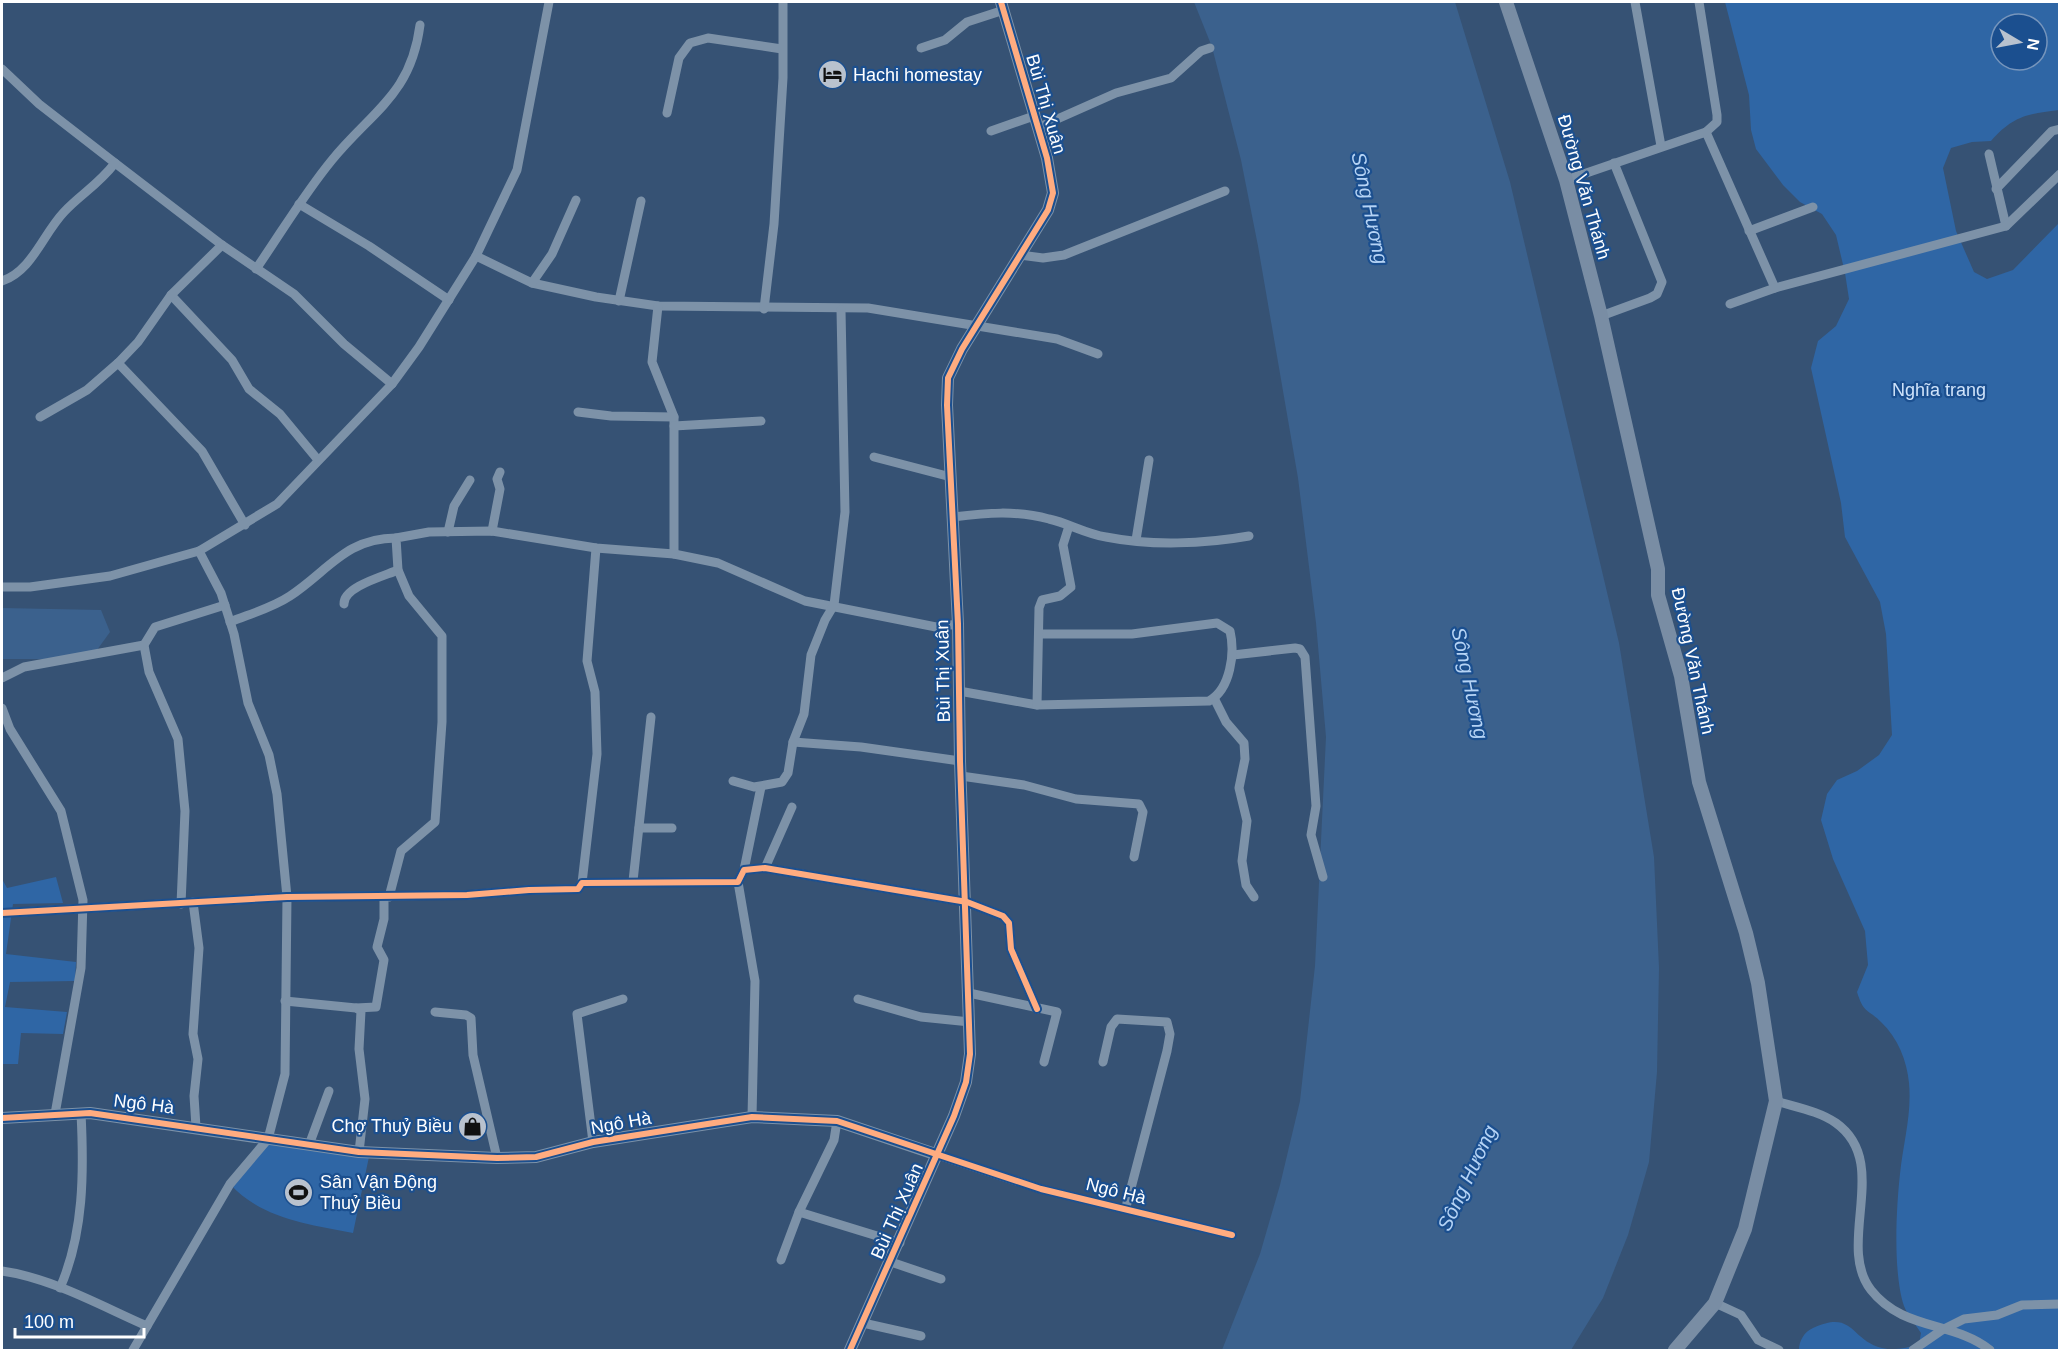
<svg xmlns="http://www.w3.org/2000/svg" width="2061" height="1352" font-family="Arial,sans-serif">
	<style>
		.green { fill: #2f66a5; fill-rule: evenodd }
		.water { fill: #3b618d }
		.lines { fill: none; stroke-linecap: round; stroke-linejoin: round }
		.minor { stroke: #7d92a8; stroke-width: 9 }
		.tertiary { stroke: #7d92a8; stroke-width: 12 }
		.secondary { stroke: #798da4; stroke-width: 14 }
		.cycleway-casing { stroke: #1b4f8f; stroke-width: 10 }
		.cycleway { stroke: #ffac80; stroke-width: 6 }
		.labels { text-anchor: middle; stroke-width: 4.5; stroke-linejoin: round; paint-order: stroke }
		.poi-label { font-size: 18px; fill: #fff; stroke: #1b4f8f; text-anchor: start }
		.street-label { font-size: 18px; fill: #fff; stroke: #1b4f8f }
		.park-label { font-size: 18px; fill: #cfe3fa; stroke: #1b4f8f }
		.water-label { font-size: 20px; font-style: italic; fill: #b5d3f5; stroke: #1b4f8f }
	</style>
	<rect width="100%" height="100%" fill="#365274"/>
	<g class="green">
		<path d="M1725,2H2059V110C2027,114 2013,116 1991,141L1972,142L1951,148L1943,168L1956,231L1974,272L1987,279L2013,270L2059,223V1350H1799C1799,1341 1804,1332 1813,1328C1854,1309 1850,1340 1882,1348C1895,1351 1906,1348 1919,1344L1921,1333C1916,1325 1908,1316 1904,1306C1893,1273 1896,1210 1900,1174C1903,1144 1912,1114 1909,1083C1907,1061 1898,1038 1881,1022C1867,1008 1864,1014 1857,992L1868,965L1865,931L1833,859L1821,820L1827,794L1837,780L1857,771L1879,755L1892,735L1886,634L1880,602L1845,537L1841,503L1811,368L1818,341L1836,326L1849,299L1845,273L1836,235L1822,214L1800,202L1783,185L1756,149L1751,130L1749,95ZM2001,24H2037V60H2001Z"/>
		<polygon points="56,877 63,903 13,904 6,954 76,962 75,981 10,982 5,1007 67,1012 63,1034 21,1033 18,1064 2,1064 2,879 7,888"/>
		<path d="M268,1139L370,1152L353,1233C308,1224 262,1219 230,1184Z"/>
	</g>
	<g class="water">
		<polygon points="1194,2 1455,2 1510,182 1619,643 1654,857 1659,968 1657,1072 1649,1162 1628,1235 1603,1298 1571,1350 1222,1350 1260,1254 1280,1185 1300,1101 1315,966 1326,737 1316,623 1298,478 1258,246 1241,160 1212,47"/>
		<polygon points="2,608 101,610 110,632 97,650 46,659 2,659"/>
	</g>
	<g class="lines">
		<g class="minor">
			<polyline points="1635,2 1661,146"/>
			<polyline points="1699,2 1717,115 1717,122 1706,132"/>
			<polyline points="921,48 945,40 967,22 1004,10"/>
			<polyline points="2,69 39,104 115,163 222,245 294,294 344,344 392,384 419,347 476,256 517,170 549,2"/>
			<polyline points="667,113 679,58 690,43 708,38 782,49"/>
			<polyline points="1037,128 1116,93 1171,78 1201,51 1210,48"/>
			<polyline points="991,131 1034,116"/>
			<polyline points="1989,154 2006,226"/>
			<polyline points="1566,180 1706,132 1775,288 2006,226 2060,174"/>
			<polyline points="1996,189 2052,131 2060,129"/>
			<polyline points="299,204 369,246 449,300"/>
			<polyline points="1749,231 1813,207"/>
			<polyline points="1020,255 1043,258 1064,255 1225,191"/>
			<polyline points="476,256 532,283 596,297 658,306 868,308 1057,339 1098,354"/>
			<path d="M256,269C281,233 304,194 332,160C372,111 411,95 420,25"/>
			<path d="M2,281C32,271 43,234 64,212C81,194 98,185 115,163"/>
			<polyline points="532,283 552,254 576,200"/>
			<polyline points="171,295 232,360 249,389 280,414 318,460"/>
			<polyline points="619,301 641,201"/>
			<polyline points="1730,304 1775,288"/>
			<polyline points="658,306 652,362 674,417 674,554 718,563 805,601 936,627 958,624"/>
			<polyline points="764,309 774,224 783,78 783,2"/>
			<polyline points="1601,316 1650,298 1657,294 1662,282 1614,163"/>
			<polyline points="118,363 202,451 245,525"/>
			<polyline points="578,412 611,416 674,417"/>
			<polyline points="40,417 87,390 118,363 138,342 171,295 222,245"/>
			<polyline points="674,426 761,421"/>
			<polyline points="874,457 951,477"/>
			<path d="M953,517C986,513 1016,510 1049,519C1068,523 1086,534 1106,537C1151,546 1204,544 1249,536"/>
			<polyline points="492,531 500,489 497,479 500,472"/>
			<polyline points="448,532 454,506 470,480"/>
			<polyline points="1136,540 1149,460"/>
			<polyline points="2,587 30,587 110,576 199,551 277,504 392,384"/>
			<path d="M344,604C343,587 384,576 398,570"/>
			<path d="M230,622C250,614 272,608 290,596C328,571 346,538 396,538"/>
			<polyline points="1233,655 1295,648 1300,649 1305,657 1316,806 1311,835 1323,877"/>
			<polyline points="2,678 24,667 144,645"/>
			<path d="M959,691L1037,705L1209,701C1231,689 1235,652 1230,631L1217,623L1132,634H1039"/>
			<polyline points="1214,698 1226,722 1244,743 1245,759 1239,788 1247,821 1242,861 1246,885 1254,897"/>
			<polyline points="1037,705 1039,608 1042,600 1060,596 1071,587 1063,545 1069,526"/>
			<polyline points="2,708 10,729 61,811 83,900 81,968 55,1114"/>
			<polyline points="793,742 861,747 960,761"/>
			<polyline points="961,776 1024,785 1076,799 1139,804 1143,812 1134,857"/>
			<polyline points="733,781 754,787 782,782 788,773 793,742 804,714 811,655 825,620 834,605 845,512 841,310"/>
			<polyline points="639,828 672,828"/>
			<polyline points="765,868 792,807"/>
			<polyline points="744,870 761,787"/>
			<polyline points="633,881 651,717"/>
			<polyline points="738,882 755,981 752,1117"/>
			<polyline points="582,883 597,754 595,692 587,661 596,548"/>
			<polyline points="389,897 401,851 435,822 442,722 442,636 409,596 398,570 396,538 429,532 492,531 596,548 674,554"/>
			<polyline points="193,902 199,948 193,1034 198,1059 194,1096 196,1127"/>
			<polyline points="181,904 185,811 178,739 149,672 144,645 155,627 225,605"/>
			<polyline points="2,913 287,897 467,895 529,890 578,889 582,883 738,882 744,870 765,868 967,902 1003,916 1009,923 1011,949 1037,1009"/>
			<polyline points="969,993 1057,1012 1044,1062"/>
			<polyline points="858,999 921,1017 970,1022"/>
			<polyline points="285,1001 356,1008 361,1011 359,1049 365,1099 359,1152"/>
			<polyline points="356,1008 376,1007 384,960 377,947 384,919 384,897"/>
			<polyline points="435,1012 466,1015 471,1018 473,1055 497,1158"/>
			<polyline points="1103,1062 1111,1027 1117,1019 1167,1022 1170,1034 1167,1051 1126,1207"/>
			<path d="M1776,1101C1795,1107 1819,1111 1836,1123C1892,1163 1835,1244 1871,1290C1903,1331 1954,1321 1990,1350"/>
			<polyline points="593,1142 577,1014 623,999"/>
			<polyline points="309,1145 329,1091"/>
			<polyline points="938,1155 1041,1189 1232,1235"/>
			<polyline points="799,1212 900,1243"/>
			<polyline points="781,1260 799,1212 834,1140 837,1121"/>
			<polyline points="891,1262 941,1279"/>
			<path d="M2,1271C52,1278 101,1306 147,1326"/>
			<path d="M60,1288C84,1233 84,1172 81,1113"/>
			<polyline points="1715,1303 1741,1315 1758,1340 1779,1350"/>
			<polyline points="863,1323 921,1336"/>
			<polyline points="133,1350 230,1184 268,1139 285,1074 287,897 277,794 269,755 248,703 234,634 221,593 199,551"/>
			<polyline points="1913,1350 1942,1330 1964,1319 1997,1315 2022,1305 2060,1304"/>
		</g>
		<g class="tertiary">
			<polyline points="2,1118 90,1113 359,1152 497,1158 536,1157 593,1142 752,1117 837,1121 938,1155"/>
			<polyline points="850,1350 954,1116 966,1082 970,1054 960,761 958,624 947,405 948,378 962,349 1048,210 1053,193 1047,158 1001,2"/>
		</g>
		<polyline class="secondary" points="1506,2 1566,180 1601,316 1658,569 1658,595 1681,676 1699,782 1746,933 1758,983 1776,1101 1745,1229 1715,1303 1675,1350"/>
		<defs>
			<g id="cycleway">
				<polyline points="2,913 287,897 467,895 529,890 578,889 582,883 738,882 744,870 765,868 967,902 1003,916 1009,923 1011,949 1037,1009"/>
				<polyline points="2,1118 90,1113 359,1152 497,1158 536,1157 593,1142 752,1117 837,1121 1041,1189 1232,1235"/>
				<polyline points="850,1350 954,1116 966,1082 970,1054 960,761 958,624 947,405 948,378 962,349 1048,210 1053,193 1047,158 1001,2"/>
			</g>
		</defs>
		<use href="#cycleway" class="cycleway-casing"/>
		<use href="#cycleway" class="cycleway"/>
	</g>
	<defs>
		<symbol id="hotel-disc" viewBox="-11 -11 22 22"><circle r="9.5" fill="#b9c2ce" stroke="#1b4f8f"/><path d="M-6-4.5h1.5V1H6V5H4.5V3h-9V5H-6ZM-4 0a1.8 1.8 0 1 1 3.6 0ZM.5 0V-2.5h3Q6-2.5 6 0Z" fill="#111"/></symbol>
		<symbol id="shop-disc" viewBox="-11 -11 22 22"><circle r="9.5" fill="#b9c2ce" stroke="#1b4f8f"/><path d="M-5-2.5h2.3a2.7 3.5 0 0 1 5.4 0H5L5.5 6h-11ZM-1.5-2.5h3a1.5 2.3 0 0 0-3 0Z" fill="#111"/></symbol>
		<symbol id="stadium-disc" viewBox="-11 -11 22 22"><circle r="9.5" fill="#b9c2ce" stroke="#1b4f8f"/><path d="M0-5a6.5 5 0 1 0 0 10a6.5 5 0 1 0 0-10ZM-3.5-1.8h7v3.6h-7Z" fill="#111"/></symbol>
	</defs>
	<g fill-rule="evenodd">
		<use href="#hotel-disc" x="816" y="58" width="33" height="33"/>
		<use href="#shop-disc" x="456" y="1110" width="33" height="33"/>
		<use href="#stadium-disc" x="282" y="1176" width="33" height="33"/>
	</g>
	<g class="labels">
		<g class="poi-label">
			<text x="853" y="81">Hachi homestay</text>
			<text x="452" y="1132" text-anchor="end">Chợ Thuỷ Biều</text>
			<text x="320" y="1188">Sân Vận Động<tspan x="320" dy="21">Thuỷ Biều</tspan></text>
		</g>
		<g class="street-label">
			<text transform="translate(1046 104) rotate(74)" y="6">Bùi Thị Xuân</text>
			<text transform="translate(1584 187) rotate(74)" y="6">Đường Văn Thánh</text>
			<text transform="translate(1693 661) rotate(78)" y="6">Đường Văn Thánh</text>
			<text transform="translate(943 671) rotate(-91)" y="6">Bùi Thị Xuân</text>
			<text transform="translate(144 1104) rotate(7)" y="6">Ngô Hà</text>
			<text transform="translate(621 1123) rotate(-10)" y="6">Ngô Hà</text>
			<text transform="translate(1116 1191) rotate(14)" y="6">Ngô Hà</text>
			<text transform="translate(897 1211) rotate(-66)" y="6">Bùi Thị Xuân</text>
		</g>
		<g class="park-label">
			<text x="1939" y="396">Nghĩa trang</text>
		</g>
		<g class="water-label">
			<text transform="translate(1370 208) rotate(78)" y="7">Sông Hương</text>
			<text transform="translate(1470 683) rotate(78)" y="7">Sông Hương</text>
			<text transform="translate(1467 1178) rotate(-65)" y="7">Sông Hương</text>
		</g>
	</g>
	<rect width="2061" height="1352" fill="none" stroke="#ffffff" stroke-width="6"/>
	<g transform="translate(2019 42) rotate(100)"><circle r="28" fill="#1b4f8f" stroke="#7695bc" stroke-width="1.5"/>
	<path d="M0-4.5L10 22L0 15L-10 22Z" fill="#b9c2ce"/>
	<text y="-9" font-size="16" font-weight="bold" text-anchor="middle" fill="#ffffff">N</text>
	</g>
	<path d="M15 1328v9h129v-9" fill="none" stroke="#ffffff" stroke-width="3"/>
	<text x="24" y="1328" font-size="18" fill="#ffffff" stroke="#1b4f8f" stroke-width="4.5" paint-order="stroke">100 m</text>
</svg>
